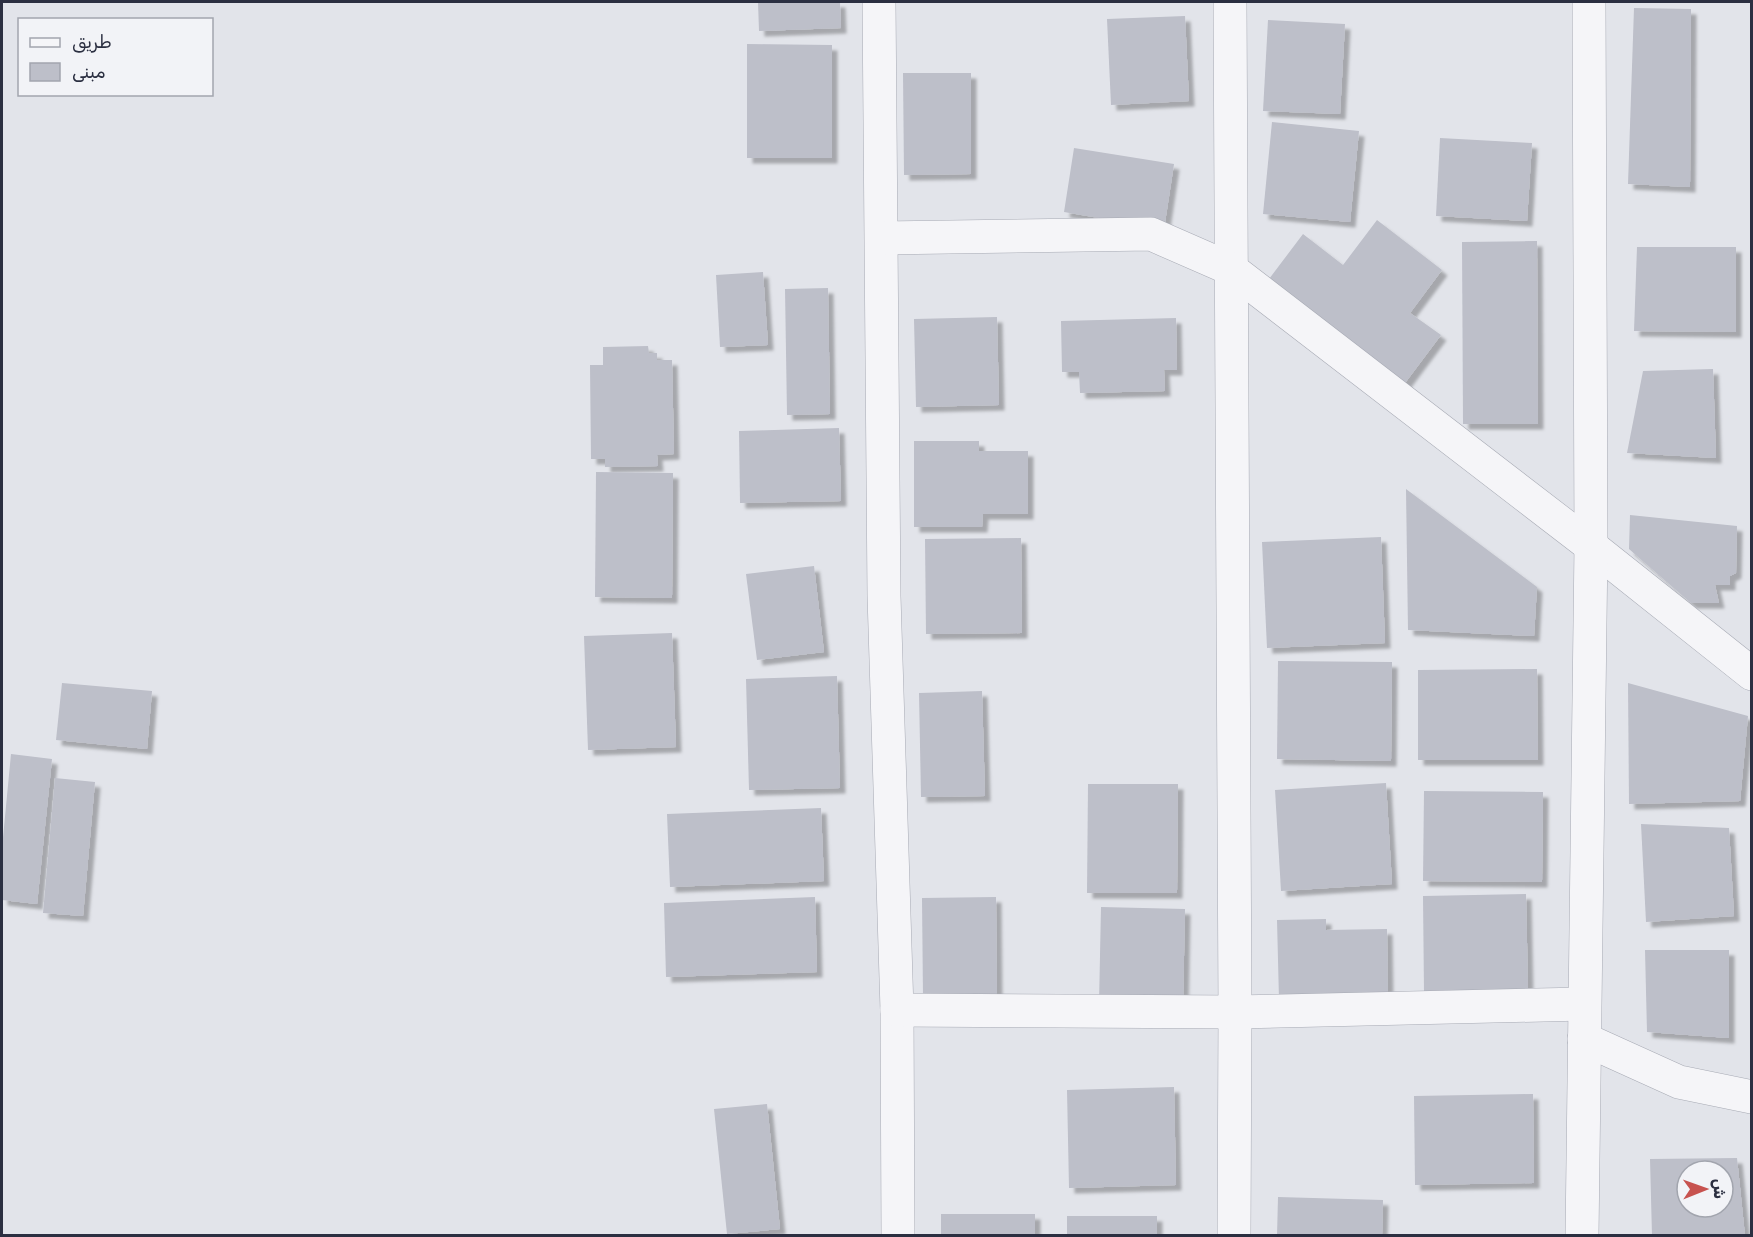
<svg xmlns="http://www.w3.org/2000/svg" width="1753" height="1237" font-family="Rubik,'Noto Sans Arabic',sans-serif">
	<style>
		.building { fill: #bdbfc9; fill-rule: evenodd; filter: url(#shadow) }
		.lines { fill: none; stroke-linecap: round; stroke-linejoin: round }
		.street-casing { stroke: #a7aab4; stroke-width: 34 }
		.street { stroke: #f5f5f8; stroke-width: 33 }
	</style>
	<defs>
		<filter id="shadow"><feDropShadow dx="5.5" dy="5.5" stdDeviation="1.5" flood-color="#0004"/></filter>
	</defs>
	<rect width="100%" height="100%" fill="#e2e4ea"/>
	<g class="building">
		<polygon points="758,2 840,2 841,28 759,31"/>
		<polygon points="1634,8 1691,9 1690,187 1628,184"/>
		<polygon points="1185,16 1189,101 1111,105 1107,19"/>
		<polygon points="1268,20 1345,24 1340,114 1263,111"/>
		<polygon points="747,44 832,45 832,158 747,158"/>
		<polygon points="903,73 971,73 971,174 904,175"/>
		<polygon points="1272,122 1359,131 1350,222 1263,214"/>
		<polygon points="1440,138 1532,143 1527,221 1436,216"/>
		<polygon points="1074,148 1174,164 1164,229 1064,212"/>
		<polygon points="1377,220 1442,270 1410,313 1441,335 1402,387 1266,283 1303,234 1343,265"/>
		<polygon points="1537,241 1538,424 1463,424 1462,242"/>
		<polygon points="1637,247 1736,247 1736,332 1634,331"/>
		<polygon points="763,272 768,345 720,347 716,275"/>
		<polygon points="828,288 830,414 787,415 785,289"/>
		<polygon points="997,317 999,405 916,407 914,319"/>
		<polygon points="1176,318 1177,370 1164,370 1165,391 1080,393 1079,372 1062,372 1061,321"/>
		<polygon points="648,346 649,353 657,353 657,360 672,360 674,454 657,455 658,466 605,467 605,459 591,459 590,365 603,365 603,347"/>
		<polygon points="1713,369 1716,458 1627,453 1643,371"/>
		<polygon points="839,428 841,501 740,503 739,431"/>
		<polygon points="914,441 979,441 979,451 1028,451 1028,514 983,514 982,527 914,527"/>
		<polygon points="596,472 673,473 672,598 595,597"/>
		<polygon points="1406,489 1537,587 1534,636 1408,630"/>
		<polygon points="1630,515 1737,526 1736,573 1730,576 1730,585 1715,585 1719,603 1691,603 1629,549"/>
		<polygon points="1381,537 1385,643 1267,648 1262,542"/>
		<polygon points="1021,538 1022,633 926,634 925,539"/>
		<polygon points="814,566 824,652 757,660 746,574"/>
		<polygon points="672,633 676,747 588,750 584,636"/>
		<polygon points="1278,661 1392,662 1391,761 1277,759"/>
		<polygon points="1537,669 1538,760 1418,760 1418,670"/>
		<polygon points="837,676 840,788 749,790 746,679"/>
		<polygon points="62,683 152,691 147,749 56,740"/>
		<polygon points="1628,683 1748,716 1740,801 1629,804"/>
		<polygon points="982,691 985,796 921,797 919,693"/>
		<polygon points="11,754 52,759 37,904 2,900 2,848"/>
		<polygon points="55,778 95,782 83,916 43,913"/>
		<polygon points="1386,783 1392,884 1281,891 1275,790"/>
		<polygon points="1088,784 1178,784 1177,893 1087,893"/>
		<polygon points="1424,791 1543,792 1542,882 1423,881"/>
		<polygon points="821,808 824,881 670,887 667,814"/>
		<polygon points="1641,824 1729,828 1734,916 1646,922"/>
		<polygon points="1526,894 1528,990 1424,992 1423,896"/>
		<polygon points="815,897 817,972 666,977 664,903"/>
		<polygon points="996,897 997,997 923,998 922,898"/>
		<polygon points="1101,907 1185,909 1183,1006 1099,1004"/>
		<polygon points="1326,919 1326,930 1387,929 1388,999 1279,1000 1277,920"/>
		<polygon points="1645,950 1729,950 1729,1038 1647,1032"/>
		<polygon points="1174,1087 1176,1185 1069,1188 1067,1090"/>
		<polygon points="1533,1094 1534,1183 1415,1185 1414,1096"/>
		<polygon points="767,1104 780,1229 727,1234 714,1109"/>
		<path d="M1737,1158L1745,1236H1652L1650,1159ZM1687,1171H1723V1207H1687Z"/>
		<polygon points="1278,1197 1383,1200 1382,1236 1277,1236"/>
		<rect x="941" y="1214" width="94" height="22"/>
		<rect x="1067" y="1216" width="90" height="20"/>
	</g>
	<g class="lines">
		<defs>
			<g id="street">
				<polyline points="879,2 884,596 897,1010 898,1236"/>
				<polyline points="1230,2 1235,1012 1234,1236"/>
				<polyline points="882,238 1151,234 1231,269 1591,546 1752,674"/>
				<polyline points="897,1010 1235,1012 1584,1004"/>
				<polyline points="1584,1039 1679,1082 1752,1097"/>
				<polyline points="1582,1236 1591,546 1589,2"/>
			</g>
		</defs>
		<use href="#street" class="street-casing"/>
		<use href="#street" class="street"/>
	</g>
	<rect width="1753" height="1237" fill="none" stroke="#2b2f41" stroke-width="6"/>
	<rect x="18" y="18" width="195" height="78" fill="#f2f3f7" stroke="#a2a5ae" stroke-width="1.5"/>
	<rect x="30" y="38" width="30" height="9" fill="#f5f5f8" stroke="#a2a5ae" stroke-width="1.5"/>
	<text x="72" y="48" font-size="18" fill="#2b2f41">طريق</text>
	<rect x="30" y="63" width="30" height="18" fill="#bdbfc9" stroke="#a2a5ae" stroke-width="1.5"/>
	<text x="72" y="78" font-size="18" fill="#2b2f41">مبنى</text>
	<g transform="translate(1705 1189) rotate(89)"><circle r="28" fill="#f2f3f7" stroke="#a2a5ae" stroke-width="1.5"/>
	<path d="M0-4.5L10 22L0 15L-10 22Z" fill="#c7524f"/>
	<text y="-9" font-size="16" font-weight="bold" text-anchor="middle" fill="#2b2f41">ش</text>
	</g>
</svg>
